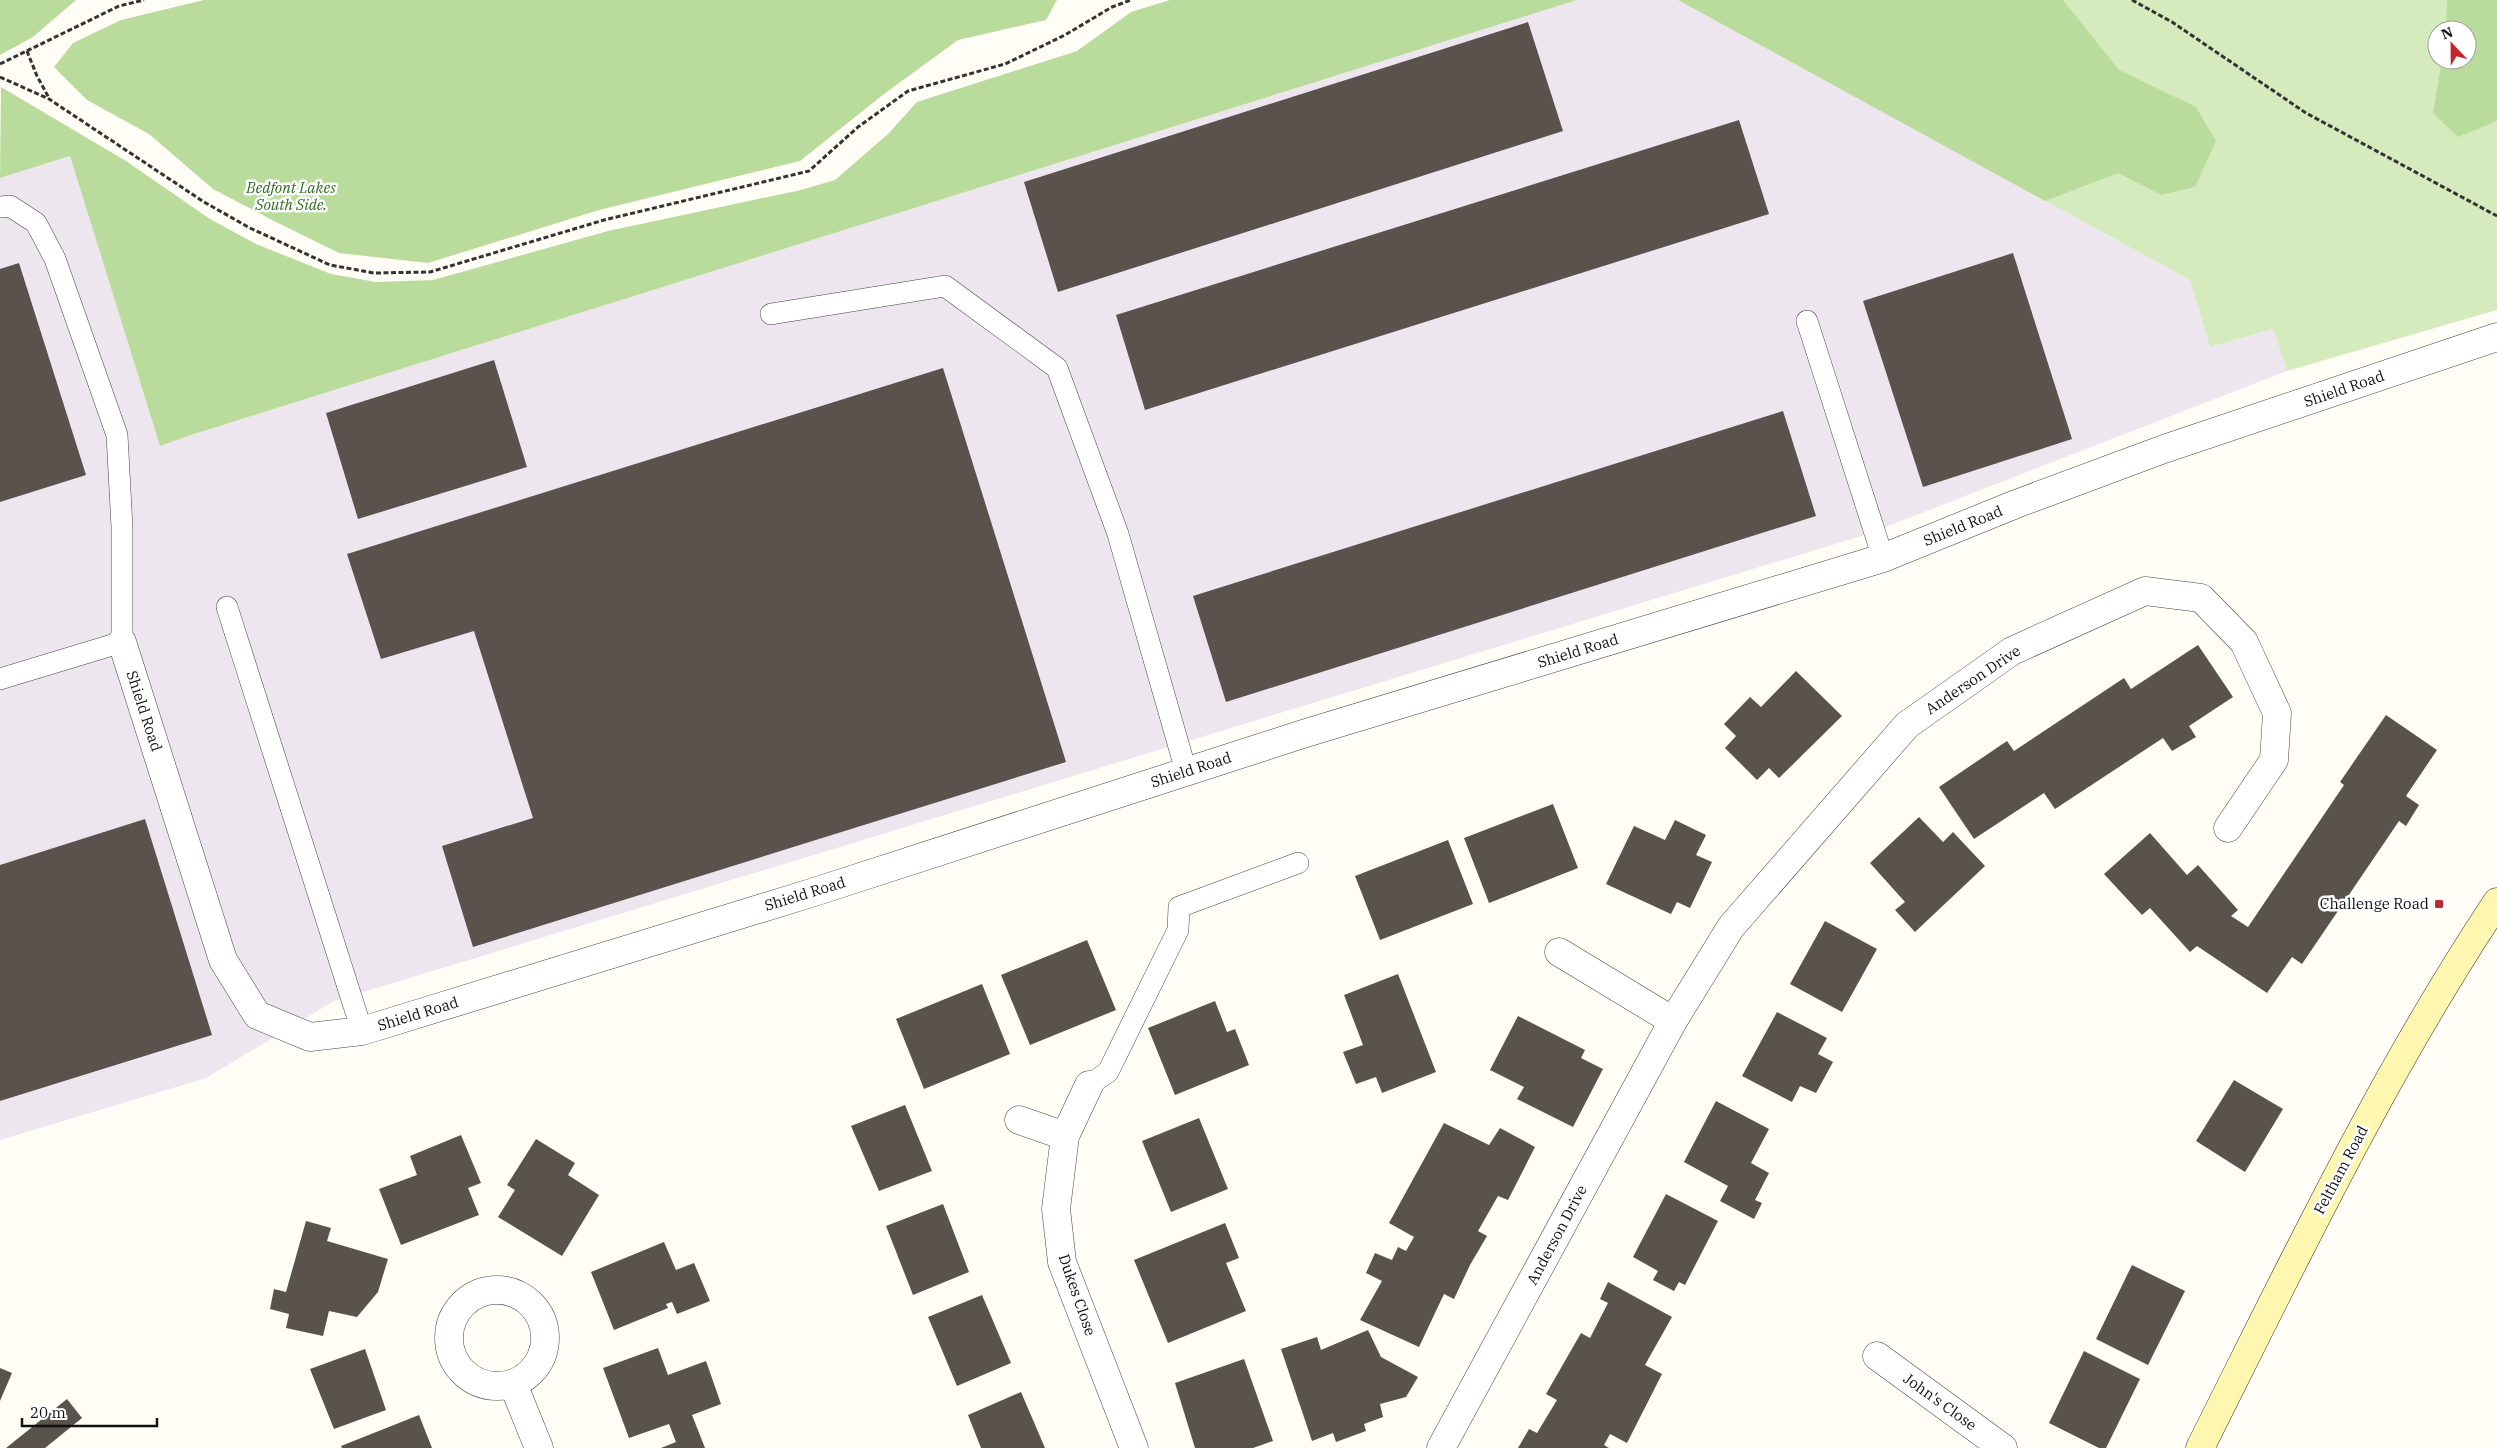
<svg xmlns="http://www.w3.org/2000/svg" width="2497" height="1448" font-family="'IBM Plex Serif',serif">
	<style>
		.industrial { fill: #eee6ef }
		.green { fill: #d5ebbd; fill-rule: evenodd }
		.forest { fill: #b9dc9c }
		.building { fill: #5a524d }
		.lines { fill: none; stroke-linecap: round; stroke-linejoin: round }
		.service-casing { stroke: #444; stroke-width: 22 }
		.minor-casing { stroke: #444; stroke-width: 29 }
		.secondary-casing { stroke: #333; stroke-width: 29 }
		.path { stroke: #333; stroke-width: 3; stroke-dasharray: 5 2.5; stroke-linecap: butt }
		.service { stroke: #fff; stroke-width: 21 }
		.minor { stroke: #fff; stroke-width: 28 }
		.secondary { stroke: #fff6b0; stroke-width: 28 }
		.poi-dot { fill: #c4262e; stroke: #fff; stroke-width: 2 }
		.labels { text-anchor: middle; stroke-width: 5; stroke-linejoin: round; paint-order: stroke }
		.park-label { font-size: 15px; font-style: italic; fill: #2f6b1f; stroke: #fff }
		.street-label { font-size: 15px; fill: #111; stroke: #fff }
		.poi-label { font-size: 15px; fill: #111; stroke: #fff; text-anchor: end }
	</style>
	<rect width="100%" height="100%" fill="#fffdf5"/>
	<polygon class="industrial" points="1577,0 1678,0 2190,280 2210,347 2273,329 2287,371 1865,535 334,1001 206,1078 0,1140 0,178 70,156 160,446 194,434"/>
	<path class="green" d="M1678,0H2497V310L2287,371L2273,329L2210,347L2190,280ZM2437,30H2467V60H2437Z"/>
	<g class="forest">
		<polygon points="0,0 76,0 33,37 0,55"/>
		<polygon points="204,0 1057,0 1046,20 958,40 884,94 800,161 599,210 428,263 339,253 274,221 213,189 149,134 87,100 54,67 73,43 121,20"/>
		<polygon points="1170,0 1577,0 194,434 160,446 70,156 0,178 1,87 126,161 210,219 256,244 331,274 376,282 433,280 608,231 801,190 835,180 888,134 917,102 1077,51 1131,12"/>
		<polygon points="1678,0 2063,0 2119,70 2196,107 2216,141 2195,187 2161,195 2118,173 2045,201"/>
		<polygon points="2447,0 2497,0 2497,121 2458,137 2433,113 2442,60 2467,60 2467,30 2446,30"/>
	</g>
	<g class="building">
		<polygon points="1528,22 1563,131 1058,292 1024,182"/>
		<polygon points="1739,120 1769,214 1145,410 1116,315"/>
		<polygon points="2013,253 2072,439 1923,487 1863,301"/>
		<polygon points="19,263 86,475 0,502 0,269"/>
		<polygon points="494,360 527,467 358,519 326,413"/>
		<polygon points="943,368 1066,762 473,947 442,846 533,818 474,631 381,659 347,554"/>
		<polygon points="1783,411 1816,516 1226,702 1193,596"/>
		<polygon points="2198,645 2233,697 2189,726 2196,737 2172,751 2163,738 2055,809 2044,793 1974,839 1939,787 2007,741 2014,751 2124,678 2131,689"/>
		<polygon points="1796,671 1842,716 1779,778 1769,768 1757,780 1725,748 1736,736 1724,724 1750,697 1761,707"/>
		<polygon points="2386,715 2437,750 2406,796 2419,805 2406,826 2399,821 2302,964 2292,957 2267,993 2197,946 2190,952 2150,908 2142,915 2104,874 2150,833 2187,875 2198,865 2238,910 2231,916 2248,927 2344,785 2340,782"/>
		<polygon points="1553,804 1578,868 1489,903 1464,838"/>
		<polygon points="1919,817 1943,842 1953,832 1985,866 1915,932 1895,910 1905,902 1870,863"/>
		<polygon points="145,819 212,1035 0,1101 0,865"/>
		<polygon points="1675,820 1706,835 1696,855 1712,862 1690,908 1677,902 1671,914 1606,884 1634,826 1665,840"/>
		<polygon points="1448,840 1473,904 1380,940 1355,876"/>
		<polygon points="1825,921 1877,949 1842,1012 1790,984"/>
		<polygon points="1087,940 1116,1010 1030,1045 1001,975"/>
		<polygon points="1398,974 1436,1072 1382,1093 1376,1077 1356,1084 1343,1052 1363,1045 1344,995"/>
		<polygon points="982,984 1010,1054 924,1089 896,1019"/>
		<polygon points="1215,1001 1227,1032 1235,1029 1249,1065 1175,1095 1148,1028"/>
		<polygon points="1777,1012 1827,1038 1818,1054 1833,1062 1816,1093 1800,1086 1792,1102 1742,1076"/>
		<polygon points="1518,1016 1585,1050 1581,1058 1603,1069 1573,1127 1517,1099 1524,1087 1490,1070"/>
		<polygon points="2234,1080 2283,1109 2245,1172 2196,1141"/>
		<polygon points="1716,1101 1769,1129 1751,1163 1769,1173 1755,1200 1762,1203 1754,1219 1720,1201 1728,1186 1684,1162"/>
		<polygon points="905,1105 932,1171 879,1191 851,1126"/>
		<polygon points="1199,1118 1228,1189 1171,1212 1142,1141"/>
		<polygon points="1444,1123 1489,1145 1500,1128 1535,1147 1508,1200 1498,1196 1478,1231 1487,1236 1470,1265 1454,1299 1444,1294 1419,1347 1360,1320 1382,1281 1366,1273 1375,1253 1392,1260 1398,1247 1406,1251 1414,1237 1389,1223"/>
		<polygon points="461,1135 481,1183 468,1188 479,1215 401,1245 379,1189 417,1175 410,1156"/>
		<polygon points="536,1139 575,1163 568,1175 599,1195 562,1256 498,1217 515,1190 507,1185"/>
		<polygon points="1666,1194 1718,1221 1685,1285 1679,1282 1674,1291 1653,1280 1658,1271 1633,1257"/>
		<polygon points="943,1204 969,1272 913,1295 886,1226"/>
		<polygon points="306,1221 331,1228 327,1241 388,1259 378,1292 357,1317 329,1311 323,1336 286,1328 289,1314 270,1309 274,1289 286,1292"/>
		<polygon points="1225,1223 1239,1258 1226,1263 1246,1311 1168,1343 1134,1260"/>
		<polygon points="664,1242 676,1270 694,1263 710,1301 677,1314 672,1302 666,1304 668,1308 614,1330 591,1272"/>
		<polygon points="2132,1265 2185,1291 2148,1365 2096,1339"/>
		<polygon points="1608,1282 1672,1317 1645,1365 1662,1374 1627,1443 1610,1434 1604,1445 1609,1448 1518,1448 1529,1429 1537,1433 1557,1400 1546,1394 1581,1333 1590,1338 1608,1303 1600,1299"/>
		<polygon points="982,1295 1011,1363 957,1386 928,1317"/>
		<polygon points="1368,1330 1381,1357 1418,1377 1406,1397 1380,1404 1383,1417 1364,1424 1366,1431 1336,1442 1333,1433 1312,1441 1281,1349 1317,1337 1321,1350"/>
		<polygon points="658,1348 668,1375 706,1361 721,1404 692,1415 705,1448 661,1448 676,1442 669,1424 629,1438 603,1368"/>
		<polygon points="365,1349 386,1410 334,1429 310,1369"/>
		<polygon points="2084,1351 2140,1379 2106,1448 2099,1448 2049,1423"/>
		<polygon points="1244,1359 1273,1441 1253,1448 1195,1448 1175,1383"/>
		<polygon points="0,1368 12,1373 0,1401"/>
		<polygon points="1021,1392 1045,1448 981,1448 968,1415"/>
		<polygon points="67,1399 82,1418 45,1448 6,1448"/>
		<polygon points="419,1415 432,1448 342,1448 341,1446"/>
	</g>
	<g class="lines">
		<defs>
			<g id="service">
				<polyline points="0,207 10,206 36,223 55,259 117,435 122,527 122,642 0,679"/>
				<polyline points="771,314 945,286 1057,368 1118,534 1186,771"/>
				<polyline points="1807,321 1883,558"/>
				<polyline points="227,607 362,1031"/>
				<polyline points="1089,1085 1108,1072 1178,930 1179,907 1298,863"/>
			</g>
			<g id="minor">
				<polyline points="122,642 223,960 257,1015 310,1037 362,1031 811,893 1306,733 1883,558 2016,504 2164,449 2497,337"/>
				<polyline points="1559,952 1673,1021"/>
				<polyline points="1089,1085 1065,1136 1056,1209 1062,1262 1134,1448"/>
				<polyline points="1019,1120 1065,1136"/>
				<circle cx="497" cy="1338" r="48"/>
				<polyline points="1877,1356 2003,1448"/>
				<polyline points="513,1384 539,1448"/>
				<polyline points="1441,1448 1673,1021 1731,927 1907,725 2012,651 2145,591 2201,598 2244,642 2277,713 2274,760 2228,828"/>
			</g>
			<path id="secondary" d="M2200,1448C2293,1263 2382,1075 2497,902"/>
		</defs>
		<use href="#service" class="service-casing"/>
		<use href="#minor" class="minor-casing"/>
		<use href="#secondary" class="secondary-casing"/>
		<g class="path">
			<polyline points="2132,0 2172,22 2306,113 2497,216"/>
			<polyline points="27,51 37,76 49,98"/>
			<polyline points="0,64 119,6 144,0"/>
			<polyline points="0,77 49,99 204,202 250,228 330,265 374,273 430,272 604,220 809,171 858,127 908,91 1005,64 1065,35 1112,7 1131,0"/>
		</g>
		<use href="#service" class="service"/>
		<use href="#minor" class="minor"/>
		<use href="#secondary" class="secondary"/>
	</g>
	<rect class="poi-dot" x="2434" y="899" width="10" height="10" rx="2.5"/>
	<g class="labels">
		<g class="park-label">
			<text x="291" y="193">Bedfont Lakes<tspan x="291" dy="17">South Side.</tspan></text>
		</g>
		<g class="street-label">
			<text transform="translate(2344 389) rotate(-19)" y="5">Shield Road</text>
			<text transform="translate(1963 526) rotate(-22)" y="5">Shield Road</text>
			<text transform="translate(1578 651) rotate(-17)" y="5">Shield Road</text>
			<text transform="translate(1973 680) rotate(-34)" y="5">Anderson Drive</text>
			<text transform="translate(144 711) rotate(72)" y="5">Shield Road</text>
			<text transform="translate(1191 770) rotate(-18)" y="5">Shield Road</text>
			<text transform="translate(805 894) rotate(-17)" y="5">Shield Road</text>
			<text transform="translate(418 1014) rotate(-17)" y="5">Shield Road</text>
			<text transform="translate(2341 1170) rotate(-62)" y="5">Feltham Road</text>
			<text transform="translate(1557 1235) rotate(-62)" y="5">Anderson Drive</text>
			<text transform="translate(1077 1295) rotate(71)" y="5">Dukes Close</text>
			<text transform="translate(1940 1402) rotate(36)" y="5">John's Close</text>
		</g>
		<g class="poi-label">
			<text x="2429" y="909">Challenge Road</text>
		</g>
	</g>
	<g transform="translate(2452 45) rotate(338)"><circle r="24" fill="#ffffff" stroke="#a0a0a0"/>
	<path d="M0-4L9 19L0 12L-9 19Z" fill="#c4262e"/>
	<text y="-8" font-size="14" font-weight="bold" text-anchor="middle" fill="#111111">N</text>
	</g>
	<path d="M22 1418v8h135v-8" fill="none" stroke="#111111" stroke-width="2.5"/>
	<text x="30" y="1418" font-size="15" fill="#111111" stroke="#ffffff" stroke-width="4" paint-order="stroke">20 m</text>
</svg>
